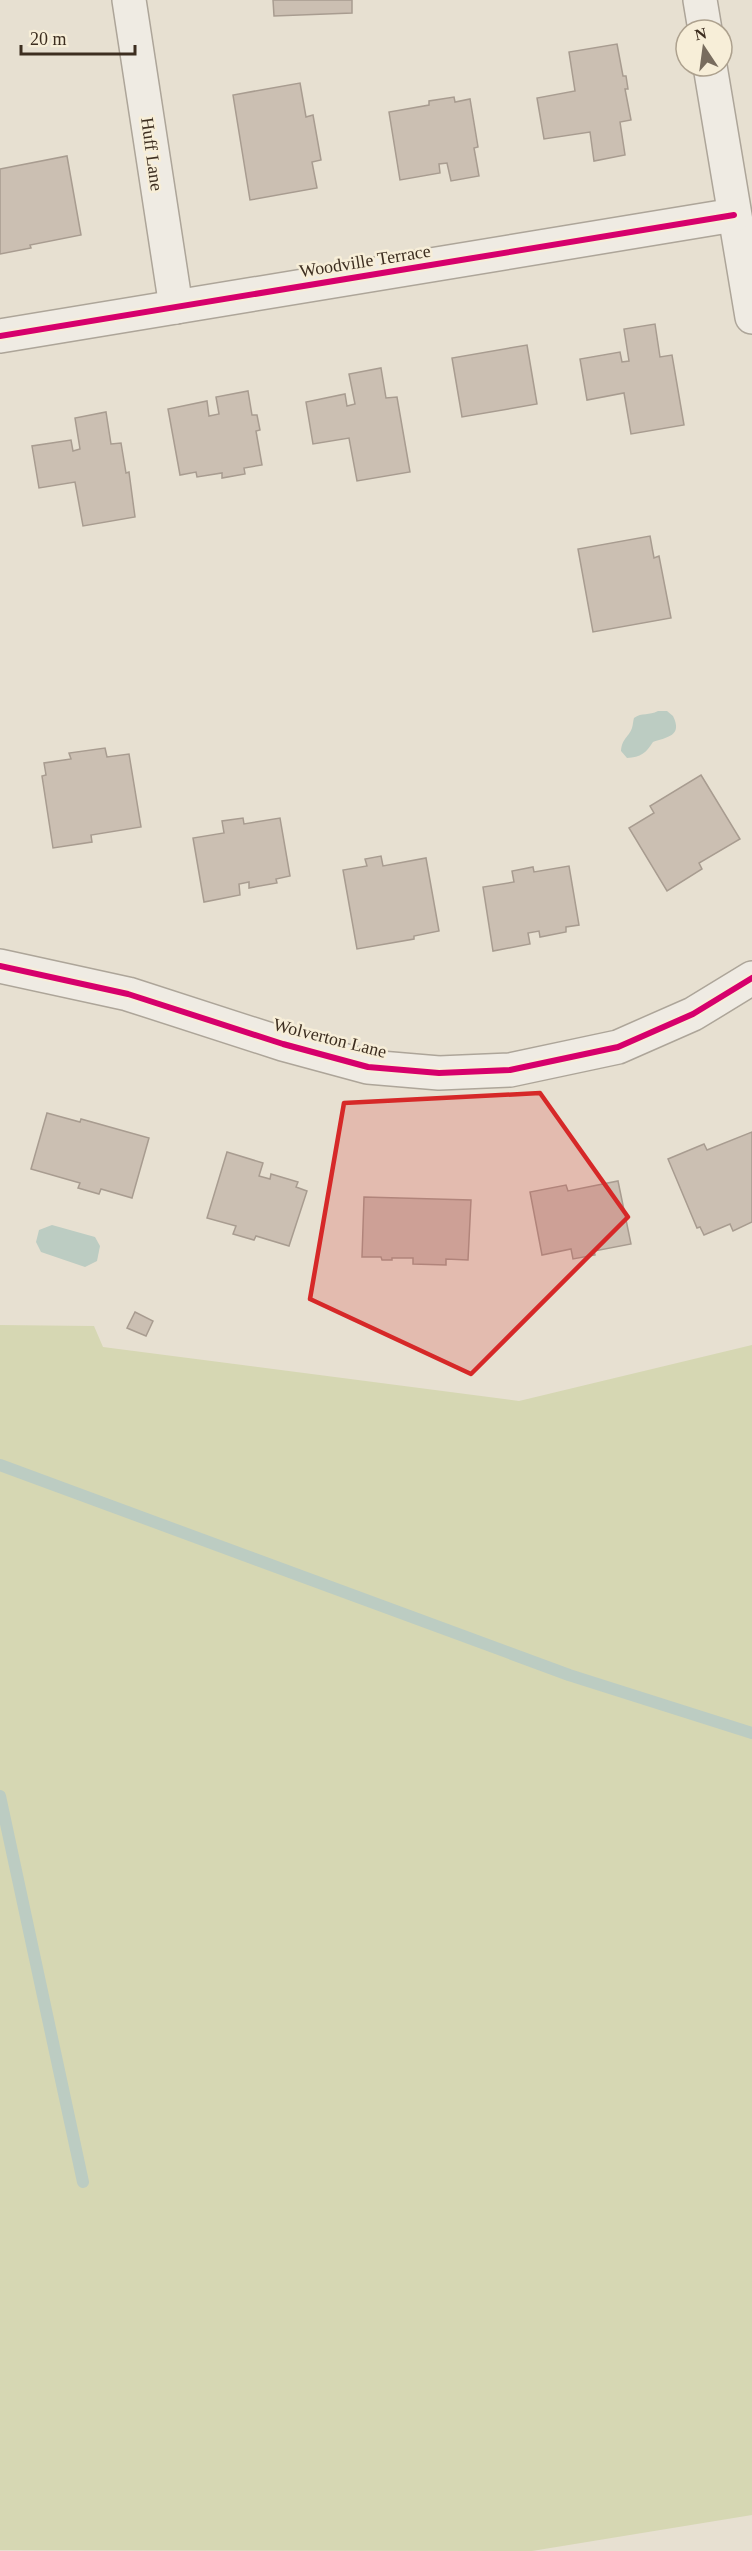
<svg xmlns="http://www.w3.org/2000/svg" width="752" height="2551" font-family="Georgia,serif">
	<style>
		.green { fill: #d6d7b3 }
		.water { fill: #bcccc2 }
		.lines { fill: none; stroke-linecap: round; stroke-linejoin: round }
		.stream { stroke: #bcccc2; stroke-width: 12 }
		.building { fill: #cbbfb2; stroke: #a89c90; stroke-width: 1.5 }
		.minor-casing { stroke: #ada599; stroke-width: 36 }
		.minor { stroke: #efebe3; stroke-width: 33 }
		.cycleway-casing { stroke: #f7eed8; stroke-width: 10 }
		.cycleway { stroke: #d6006c; stroke-width: 6 }
		.marked { fill: #d62828; fill-opacity: 0.2; stroke: #d62828; stroke-width: 4.5; stroke-linejoin: round }
		.labels { text-anchor: middle; stroke-width: 5; stroke-linejoin: round; paint-order: stroke }
		.street-label { font-size: 18px; fill: #3d2e20; stroke: #f7eed8 }
	</style>
	<rect width="100%" height="100%" fill="#e7e0d1"/>
	<polygon class="green" points="0,1325 94,1326 103,1347 519,1401 752,1345 752,2515 532,2551 0,2550"/>
	<g class="water">
		<path d="M658,711H667L673,716C683,736 667,737 653,742C646,753 641,757 627,758L621,751C622,738 629,737 632,728C633,725 633,721 634,718C642,712 649,716 658,711Z"/>
		<polygon points="52,1225 95,1237 100,1246 97,1261 85,1267 41,1252 36,1242 39,1230"/>
	</g>
	<g class="lines">
		<g class="stream">
			<polyline points="0,1465 569,1675 752,1733"/>
			<polyline points="0,1796 83,2182"/>
		</g>
	</g>
	<g class="building">
		<polygon points="273,0 352,0 352,13 274,16"/>
		<polygon points="617,44 623,76 626,76 628,89 625,89 631,120 620,122 625,155 594,161 590,132 544,139 537,98 575,91 569,52"/>
		<polygon points="300,83 306,117 313,115 321,160 312,162 317,188 250,200 233,95"/>
		<polygon points="454,97 455,102 470,99 478,147 474,148 479,176 451,181 447,163 439,164 440,173 400,180 389,112 429,105 429,101"/>
		<polygon points="67,156 81,235 30,245 31,248 0,254 0,169"/>
		<polygon points="655,324 660,357 672,355 684,425 631,434 624,393 587,400 580,359 620,352 622,362 629,361 624,329"/>
		<polygon points="527,345 537,404 462,417 452,358"/>
		<polygon points="381,368 386,398 397,397 410,472 357,481 349,438 313,444 306,402 345,394 347,406 355,404 349,374"/>
		<polygon points="248,391 252,415 257,415 260,430 256,431 262,465 244,468 245,474 222,478 222,473 197,477 196,472 180,475 168,409 207,401 209,416 219,414 216,397"/>
		<polygon points="106,412 111,444 121,443 126,473 129,472 135,517 83,526 75,482 39,488 32,446 71,440 73,451 80,449 75,418"/>
		<polygon points="650,536 654,558 659,556 671,618 593,632 578,549"/>
		<polygon points="105,748 107,757 129,754 141,827 91,835 92,842 53,848 42,776 46,775 44,763 71,759 69,753"/>
		<polygon points="701,775 740,839 699,863 702,869 667,891 629,828 654,813 650,806"/>
		<polygon points="243,818 244,824 280,818 290,876 276,879 277,883 249,888 249,882 239,884 240,895 204,902 193,838 224,833 222,821"/>
		<polygon points="381,856 383,866 426,858 439,931 414,936 414,939 357,949 343,870 367,866 365,859"/>
		<polygon points="569,866 579,925 566,927 566,932 540,937 539,931 528,933 530,944 493,951 483,887 514,882 512,871 533,867 534,872"/>
		<polygon points="47,1113 80,1122 81,1119 149,1138 132,1198 101,1189 99,1194 78,1188 80,1183 31,1169"/>
		<polygon points="752,1132 752,1222 733,1231 730,1224 704,1235 700,1227 697,1228 668,1159 704,1144 707,1150"/>
		<polygon points="227,1152 263,1163 259,1176 270,1179 271,1174 298,1182 296,1187 307,1191 289,1246 256,1236 254,1240 233,1234 236,1226 207,1218"/>
		<polygon points="618,1181 631,1244 594,1251 595,1255 573,1259 571,1249 542,1255 530,1192 566,1185 568,1191"/>
		<polygon points="364,1197 471,1200 468,1260 446,1259 446,1265 413,1264 413,1258 392,1258 392,1260 382,1260 381,1257 362,1257"/>
		<polygon points="135,1312 153,1321 146,1336 127,1328"/>
	</g>
	<g class="lines">
		<defs>
			<g id="minor">
				<polyline points="129,0 176,307"/>
				<polyline points="700,0 705,30"/>
				<polyline points="710,66 752,317"/>
				<polyline points="0,336 734,215"/>
				<polyline points="0,966 128,994 283,1044 368,1067 439,1073 510,1070 618,1047 693,1014 752,978"/>
			</g>
		</defs>
		<use href="#minor" class="minor-casing"/>
		<use href="#minor" class="minor"/>
		<defs>
			<g id="cycleway">
				<polyline points="0,336 734,215"/>
				<polyline points="0,966 128,994 283,1044 368,1067 439,1073 510,1070 618,1047 693,1014 752,978"/>
			</g>
		</defs>
		<use href="#cycleway" class="cycleway-casing"/>
		<use href="#cycleway" class="cycleway"/>
	</g>
	<path class="marked" d="M540,1093L628,1217L471,1374L310,1299L344,1103Z"/>
	<g class="labels">
		<g class="street-label">
			<text transform="translate(152 154) rotate(82)" y="6">Huff Lane</text>
			<text transform="translate(365 261) rotate(-9)" y="6">Woodville Terrace</text>
			<text transform="translate(330 1038) rotate(14)" y="6">Wolverton Lane</text>
		</g>
	</g>
	<g transform="translate(704 48) rotate(347)"><circle r="28" fill="#f7eed8" stroke="#ada18e" stroke-width="1.5"/>
	<path d="M0-4.5L10 22L0 15L-10 22Z" fill="#786c5e"/>
	<text y="-9" font-size="16" font-weight="bold" text-anchor="middle" fill="#3d2e20">N</text>
	</g>
	<path d="M21 45v9h114v-9" fill="none" stroke="#3d2e20" stroke-width="3"/>
	<text x="30" y="45" font-size="18" fill="#3d2e20" stroke="#f7eed8" stroke-width="4.5" paint-order="stroke">20 m</text>
</svg>
